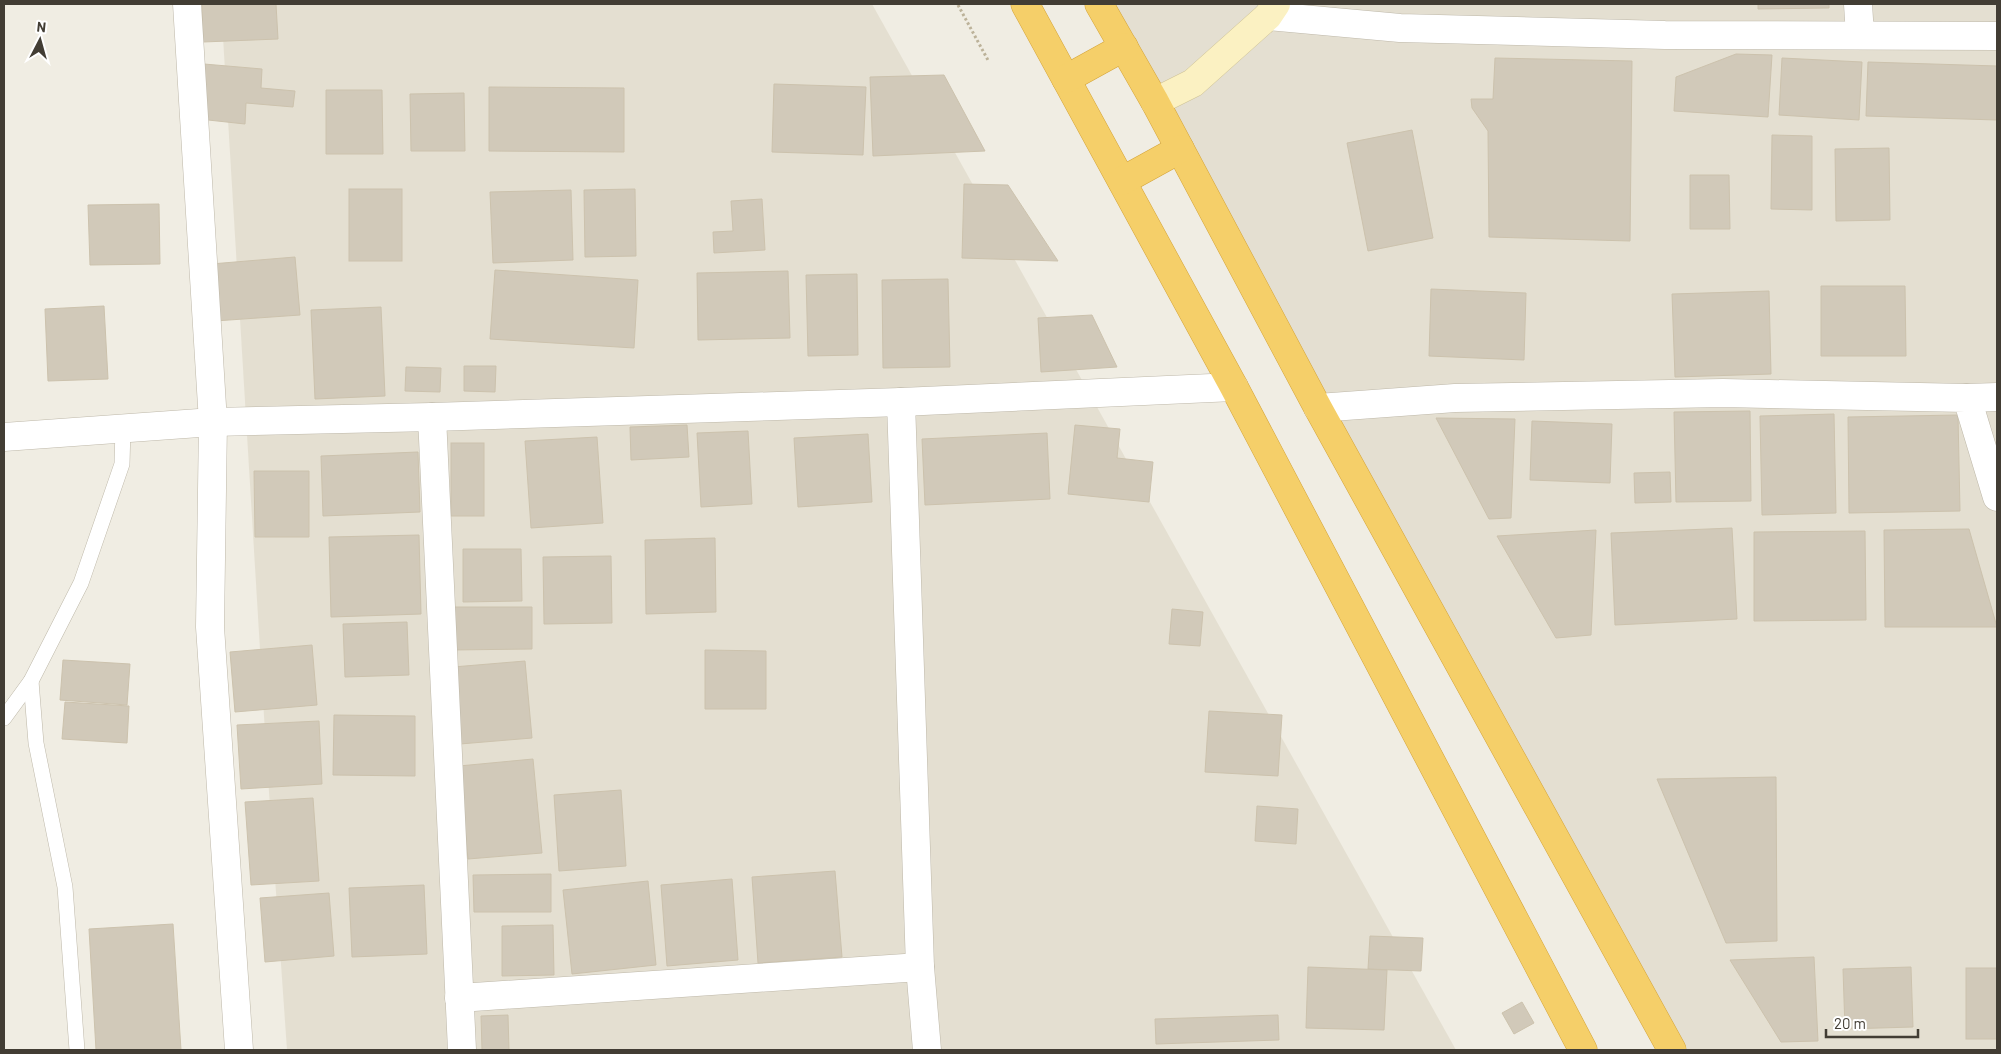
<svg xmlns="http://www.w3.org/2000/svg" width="2001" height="1054" font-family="Barlow,sans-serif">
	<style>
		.residential { fill: #e4dfd1 }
		.building { fill: #d1c9b9; stroke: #ccc2ad }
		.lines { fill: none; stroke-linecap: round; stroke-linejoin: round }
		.lane-casing { stroke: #beb8a9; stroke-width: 16 }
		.street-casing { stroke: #beb8a9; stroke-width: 29 }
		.secondary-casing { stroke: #cec295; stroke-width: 29 }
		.highway-casing { stroke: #d4a43a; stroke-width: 29 }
		.path { stroke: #bcb299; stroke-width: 3; stroke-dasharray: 2.5 2.5; stroke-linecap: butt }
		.lane { stroke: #fff; stroke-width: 15 }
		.street { stroke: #fff; stroke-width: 28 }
		.secondary { stroke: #fbf1c2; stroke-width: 28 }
		.highway { stroke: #f5cf69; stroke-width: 28 }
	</style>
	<rect width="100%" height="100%" fill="#f0ede3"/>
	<g class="residential">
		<polygon points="221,4 872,4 1456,1050 287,1050 266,749"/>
		<polygon points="1109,4 1997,4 1997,1050 1678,1050"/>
	</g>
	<g class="building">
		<polygon points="202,4 276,4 278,39 203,42"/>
		<polygon points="1758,4 1829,4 1829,8 1758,9"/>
		<polygon points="1736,54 1772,55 1768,117 1674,111 1676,77"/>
		<polygon points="1495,58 1632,61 1630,241 1489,237 1488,131 1472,108 1471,99 1493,99"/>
		<polygon points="1782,58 1862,62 1859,120 1779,115"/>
		<polygon points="1868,62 1997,66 1997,120 1866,116"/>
		<polygon points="204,64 262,69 261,88 295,91 293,107 246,103 245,124 199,119"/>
		<polygon points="944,75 985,151 873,156 870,77"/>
		<polygon points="774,84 866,87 863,155 772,152"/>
		<polygon points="489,87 624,88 624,152 489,151"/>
		<polygon points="326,90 382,90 383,154 326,154"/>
		<polygon points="464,93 465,151 411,151 410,94"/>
		<polygon points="1412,130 1433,238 1368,251 1347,143"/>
		<polygon points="1772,135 1812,136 1812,210 1771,209"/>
		<polygon points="1889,148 1890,220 1836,221 1835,149"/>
		<polygon points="1690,175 1729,175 1730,229 1690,229"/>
		<polygon points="964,184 1008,185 1058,261 962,258"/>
		<rect x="349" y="189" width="53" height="72"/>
		<polygon points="635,189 636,256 585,257 584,190"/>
		<polygon points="571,190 573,260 493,263 490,192"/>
		<polygon points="762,199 765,250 714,253 713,232 733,231 731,201"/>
		<polygon points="159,204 160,264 90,265 88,205"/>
		<polygon points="295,257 300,315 215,321 211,264"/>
		<polygon points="495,270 638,280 634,348 490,339"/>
		<polygon points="788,271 790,338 698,340 697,273"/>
		<polygon points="857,274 858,355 808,356 806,275"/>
		<polygon points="948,279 950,367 883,368 882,280"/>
		<polygon points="1821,286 1905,286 1906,356 1821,356"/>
		<polygon points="1431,289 1526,293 1524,360 1429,356"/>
		<polygon points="1769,291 1771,374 1675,377 1672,294"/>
		<polygon points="104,306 108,379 48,381 45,309"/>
		<polygon points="381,307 385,396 315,399 311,310"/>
		<polygon points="1092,315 1117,367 1041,372 1038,318"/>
		<polygon points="464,366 496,366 495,392 464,391"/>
		<polygon points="406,367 441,368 440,392 405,391"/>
		<polygon points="1750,411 1751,501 1676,502 1674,412"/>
		<polygon points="1834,414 1836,513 1762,515 1760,416"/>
		<polygon points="1958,415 1960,511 1849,513 1848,417"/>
		<polygon points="1436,418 1515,419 1511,518 1489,519"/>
		<polygon points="1532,421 1612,424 1610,483 1530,480"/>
		<polygon points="687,425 689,457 631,460 630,427"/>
		<polygon points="1075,425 1120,429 1117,458 1153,462 1149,502 1068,494"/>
		<polygon points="748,431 752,504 701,507 697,433"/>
		<polygon points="1047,433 1050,499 925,505 922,439"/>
		<polygon points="868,434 872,502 798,507 794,438"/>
		<polygon points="597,437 603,523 531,528 525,441"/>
		<rect x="451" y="443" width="33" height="73"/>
		<polygon points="418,452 420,512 323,516 321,456"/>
		<polygon points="254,471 309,471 309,537 255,537"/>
		<polygon points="1670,472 1671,502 1635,503 1634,473"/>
		<polygon points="1732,528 1737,619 1615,625 1611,533"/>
		<polygon points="1969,529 1997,627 1885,627 1884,530"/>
		<polygon points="1596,530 1591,635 1556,638 1497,536"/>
		<polygon points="1865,531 1866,620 1754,621 1754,532"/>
		<polygon points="419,535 421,614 331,617 329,537"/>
		<polygon points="715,538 716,612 646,614 645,540"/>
		<polygon points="463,549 521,549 522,601 463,602"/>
		<polygon points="611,556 612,623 544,624 543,557"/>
		<polygon points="451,607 532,607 532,649 452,650"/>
		<polygon points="1172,609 1203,612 1200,646 1169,644"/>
		<polygon points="407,622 409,675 345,677 343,624"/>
		<polygon points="312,645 317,705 235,712 230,652"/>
		<polygon points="705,650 766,651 766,709 705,709"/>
		<polygon points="63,660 130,664 127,705 60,700"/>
		<polygon points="525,661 532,738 460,744 453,667"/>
		<polygon points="65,702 129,706 127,743 62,739"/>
		<polygon points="1209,711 1282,715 1278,776 1205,772"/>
		<polygon points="334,715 415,716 415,776 333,775"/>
		<polygon points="319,721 322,784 241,789 237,725"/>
		<polygon points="533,759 542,853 468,859 459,766"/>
		<polygon points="1776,777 1777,941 1726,943 1657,779"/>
		<polygon points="621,790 626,866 559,871 554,795"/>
		<polygon points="313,798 319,881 251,885 245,802"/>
		<polygon points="1257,806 1298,809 1296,844 1255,841"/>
		<polygon points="835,871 842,957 758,963 752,877"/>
		<polygon points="551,874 551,912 474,912 473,875"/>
		<polygon points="732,879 738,960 667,966 661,885"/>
		<polygon points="648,881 656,965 572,974 563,890"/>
		<polygon points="424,885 427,954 352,957 349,888"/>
		<polygon points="329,893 334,956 265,962 260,898"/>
		<polygon points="173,924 181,1050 96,1050 89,929"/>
		<polygon points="553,925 554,975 502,976 502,926"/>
		<polygon points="1370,936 1423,938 1421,971 1368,969"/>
		<polygon points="1814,957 1818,1041 1781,1042 1730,960"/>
		<polygon points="1308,967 1387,970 1384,1030 1306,1028"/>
		<polygon points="1911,967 1913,1027 1845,1029 1843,969"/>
		<rect x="1966" y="968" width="31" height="71"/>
		<polygon points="1522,1002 1534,1023 1514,1034 1502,1013"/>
		<polygon points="508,1015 509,1050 482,1050 481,1016"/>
		<polygon points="1278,1015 1279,1040 1156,1044 1155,1019"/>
	</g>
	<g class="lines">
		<defs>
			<g id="lane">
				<polyline points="31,681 36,743 65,887 77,1050"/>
				<polyline points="4,718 31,681 81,583 122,464 123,428"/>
			</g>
			<g id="street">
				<polyline points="187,4 213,422 210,627 239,1050"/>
				<polyline points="1858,4 1860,35"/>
				<polyline points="1268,16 1400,28 1665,35 1997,36"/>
				<polyline points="1967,398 1997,397"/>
				<polyline points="901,402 920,967 927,1050"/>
				<polyline points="1318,408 1455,398 1723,393 1967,398 1997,497"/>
				<polyline points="432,417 462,1050"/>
				<polyline points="4,437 213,422 432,417 901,402 1234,387"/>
				<polyline points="459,998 920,967"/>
			</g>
			<polyline id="secondary" points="1155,102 1193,83 1268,16 1276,4"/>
			<g id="highway">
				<polyline points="1025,4 1234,387 1583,1050"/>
				<polyline points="1099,4 1155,102 1318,408 1672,1050"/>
				<polyline points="1066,79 1124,47"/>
				<polyline points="1122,181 1180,149"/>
			</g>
		</defs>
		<use href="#lane" class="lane-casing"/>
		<use href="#street" class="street-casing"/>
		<use href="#secondary" class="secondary-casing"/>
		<use href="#highway" class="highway-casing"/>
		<polyline class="path" points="958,5 989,62"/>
		<use href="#lane" class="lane"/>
		<use href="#street" class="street"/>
		<use href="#secondary" class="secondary"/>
		<use href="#highway" class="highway"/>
	</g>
	<rect width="2001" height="1054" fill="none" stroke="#423d34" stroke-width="10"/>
	<g transform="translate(40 40) rotate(6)" stroke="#ffffff" stroke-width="4" paint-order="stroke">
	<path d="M0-4L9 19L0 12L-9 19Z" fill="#423d34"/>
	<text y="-8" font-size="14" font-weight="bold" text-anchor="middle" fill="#423d34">N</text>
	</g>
	<path d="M1826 1029v8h92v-8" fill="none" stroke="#423d34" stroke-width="2.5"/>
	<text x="1834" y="1029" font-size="15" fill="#423d34" stroke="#ffffff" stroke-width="4" paint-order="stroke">20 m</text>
</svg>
